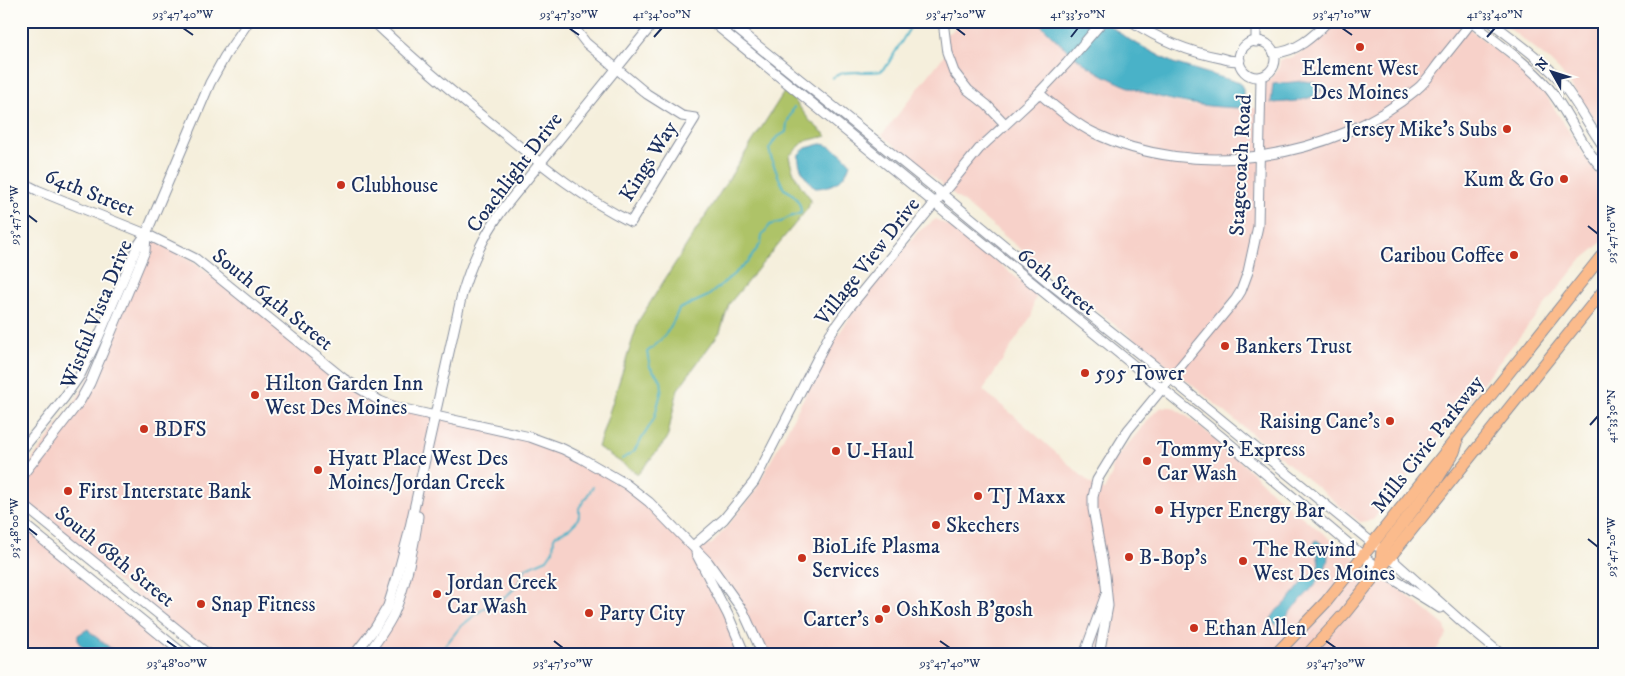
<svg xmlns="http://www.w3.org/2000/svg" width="1625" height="676" font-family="'IM FELL DW Pica',serif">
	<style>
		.built { fill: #f7d1c9 }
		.green { fill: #aec367; stroke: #647962 }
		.water { fill: #49b2c8; stroke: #327093 }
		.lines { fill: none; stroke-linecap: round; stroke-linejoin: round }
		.stream { stroke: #49b2c8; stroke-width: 2 }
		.minor-casing { stroke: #888f9d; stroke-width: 11 }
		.major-casing { stroke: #888f9d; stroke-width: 13 }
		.minor { stroke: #fff; stroke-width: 9 }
		.major { stroke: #fbbb8c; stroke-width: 11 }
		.ticks { fill: none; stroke: #1b2f5e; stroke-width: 2 }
		.poi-dot { fill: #c8321e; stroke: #fdfcf7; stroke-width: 2 }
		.labels { text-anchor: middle; stroke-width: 4; stroke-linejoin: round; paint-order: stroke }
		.poi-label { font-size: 21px; fill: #1b2f5e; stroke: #fdfcf7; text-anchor: start }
		.street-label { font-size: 21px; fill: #1b2f5e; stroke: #fdfcf7 }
		.neatline { fill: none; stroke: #1b2f5e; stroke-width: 2 }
		.ticks-label { font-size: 12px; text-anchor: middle; fill: #1b2f5e }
	</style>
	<rect width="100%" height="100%" fill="#fdfcf7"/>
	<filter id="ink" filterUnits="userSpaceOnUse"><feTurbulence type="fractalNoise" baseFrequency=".02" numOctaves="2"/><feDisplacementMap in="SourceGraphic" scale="10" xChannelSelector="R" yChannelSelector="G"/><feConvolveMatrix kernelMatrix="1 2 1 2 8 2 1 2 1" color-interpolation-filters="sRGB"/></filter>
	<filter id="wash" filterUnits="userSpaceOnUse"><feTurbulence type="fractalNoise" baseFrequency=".0096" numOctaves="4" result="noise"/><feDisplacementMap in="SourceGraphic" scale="20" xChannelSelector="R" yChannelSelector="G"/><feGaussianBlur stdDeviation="1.12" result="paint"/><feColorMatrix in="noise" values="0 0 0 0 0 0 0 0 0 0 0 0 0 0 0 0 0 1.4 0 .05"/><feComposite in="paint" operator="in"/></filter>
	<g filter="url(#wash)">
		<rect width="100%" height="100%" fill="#f5efdc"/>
		<g class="built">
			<polygon points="960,21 1037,21 1061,44 1094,70 1135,89 1166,100 1190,105 1243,108 1263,108 1264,84 1275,74 1279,67 1280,60 1293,57 1310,47 1325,35 1338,21 1460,21 1521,70 1542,89 1584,155 1594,169 1604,179 1604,239 1596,248 1580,261 1373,520 1360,522 1176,372 1057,279 882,135 946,53 945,34 952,31"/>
			<polygon points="1500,21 1604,21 1604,135 1580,98 1560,71 1550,61"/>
			<polygon points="936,219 965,235 1035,293 1036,297 1033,305 1032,315 1028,321 983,390 1019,420 1090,483 1104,490 1112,474 1112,463 1155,412 1162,407 1172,407 1188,417 1225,447 1282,501 1379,577 1398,588 1445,626 1447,634 1433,655 763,655 743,611 694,548 745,655 209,655 21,503 21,475 77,399 109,340 146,234 173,247 380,401 530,437 626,484 693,546 712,544 753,495 832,344 864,296 918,232"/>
			<polygon points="21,522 185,655 21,655"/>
		</g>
		<path class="green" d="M786,89L810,121L827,136L805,141L789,156C792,173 800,186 811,199L808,208L729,304L720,332L678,389L667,439L638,474L598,447L639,320Z"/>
		<g class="water">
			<path d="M1037,21H1103L1128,39L1173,63L1240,83L1243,89V108C1191,107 1141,97 1096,71C1074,58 1055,39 1037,21Z"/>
			<path d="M1303,81L1314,82L1322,90C1312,102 1286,102 1271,103L1273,84Z"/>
			<path d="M821,144C832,145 843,154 850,163C846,180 831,188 815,188C806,178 797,168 799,154L806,148Z"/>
			<path d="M1316,540C1346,555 1311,590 1298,603C1291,609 1285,622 1277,625L1273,622L1271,619L1277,610L1286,603L1304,581L1311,576L1319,564L1317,552L1313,546Z"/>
			<polygon points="88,629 91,633 119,655 90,655 78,642 78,635"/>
		</g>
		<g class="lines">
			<g class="stream">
				<path d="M832,78C846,68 864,74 881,71L888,64L914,21"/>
				<path d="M622,459L634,451L654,419L662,389L661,380L650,367L647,352C665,338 670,330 679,309L708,296L748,262L761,243L762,235L770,225L781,222L787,218L801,213C801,202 794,193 784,189C778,176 772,164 769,149L776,138L786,132L787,123L794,107"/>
				<polyline points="438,655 460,627 484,608 501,601 516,587 526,568 547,559 553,550 554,538 556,535 570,528 576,522 579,516 579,508 593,487"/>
			</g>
		</g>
	</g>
	<g filter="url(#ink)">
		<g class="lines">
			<defs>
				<g id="minor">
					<path d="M373,21C415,61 458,97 503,133C546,168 581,197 631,222L695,118L682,116L647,94L586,43L569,21"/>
					<polyline points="711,21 1229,443 1363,556 1390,577 1440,608"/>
					<polyline points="727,21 942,194 1052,285 1170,378 1376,546"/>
					<polyline points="943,21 947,53 954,72 968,90 987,105 1005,124"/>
					<path d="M1131,21C1158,39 1189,52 1221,58C1227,60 1234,62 1240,60"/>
					<path d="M1470,21C1495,42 1524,60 1546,85C1569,111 1580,146 1604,170"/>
					<path d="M1490,21C1512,39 1537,55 1556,76C1575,98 1587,123 1604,147"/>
					<circle cx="1257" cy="59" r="18"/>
					<polyline points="1256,42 1256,21"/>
					<path d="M1274,53C1296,52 1313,37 1328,21"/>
					<path d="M1039,93C1056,108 1074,123 1094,133C1194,181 1333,160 1417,89C1426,82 1432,72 1439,63C1450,49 1462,35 1472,21"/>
					<polyline points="21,182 37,190 146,234 196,259 344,379 380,401 395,407 530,437 563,449 581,458 626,484 649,502 708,562 743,611 763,655"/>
					<polyline points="21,451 64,398 80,375 99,336 137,247 146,234 210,83 225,56 249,21"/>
					<polyline points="21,477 80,401 90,383 145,251 146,235"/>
					<polyline points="21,503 209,655"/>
					<polyline points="21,522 185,655"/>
					<polyline points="693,546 724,519 754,482 830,334 848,309 979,149 1034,98 1067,63 1103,21"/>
					<polyline points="696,553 728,615 745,655"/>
					<polyline points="1386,554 1461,621 1502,655"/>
					<path d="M354,655L375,628L388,606L397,577L408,536L462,294C472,261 483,237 503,209L655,21"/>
					<path d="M367,655C377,641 387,628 394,613C405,588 415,543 418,516"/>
					<polyline points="1084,655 1106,594"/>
					<polyline points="1099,655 1108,606 1105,575 1093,509 1093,497 1097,480 1128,430 1236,299 1241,291 1248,272 1258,226 1261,77"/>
				</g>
				<g id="major">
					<polyline points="1380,569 1382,550 1438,478 1454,452 1457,443"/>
					<polyline points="1275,655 1326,602 1604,253"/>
					<polyline points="1307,655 1345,613 1604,290"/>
				</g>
			</defs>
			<use href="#minor" class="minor-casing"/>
			<use href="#major" class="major-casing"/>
			<use href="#minor" class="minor"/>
			<use href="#major" class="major"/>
		</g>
	</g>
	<path class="ticks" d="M183,28L193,35M569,28L579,35M956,28L965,35M1342,28L1352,35M654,37L662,28M1071,37L1078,28M1487,37L1495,28M28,215L37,222M1588,226L1598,234M1590,425L1598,416M28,528L37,535M1588,539L1598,547M167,641L177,648M554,641L563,648M940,641L950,648M1326,641L1336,648"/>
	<g class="poi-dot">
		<circle cx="1360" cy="47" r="5"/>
		<circle cx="1507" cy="129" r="5"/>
		<circle cx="1564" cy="179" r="5"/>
		<circle cx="341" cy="185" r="5"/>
		<circle cx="1514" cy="255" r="5"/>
		<circle cx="1225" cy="346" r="5"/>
		<circle cx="1085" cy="373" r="5"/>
		<circle cx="255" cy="395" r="5"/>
		<circle cx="1390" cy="421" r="5"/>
		<circle cx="144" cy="429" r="5"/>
		<circle cx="836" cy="451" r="5"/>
		<circle cx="1147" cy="461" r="5"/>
		<circle cx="318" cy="470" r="5"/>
		<circle cx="68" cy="491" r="5"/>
		<circle cx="978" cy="496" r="5"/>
		<circle cx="1159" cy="510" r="5"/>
		<circle cx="936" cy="525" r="5"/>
		<circle cx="1129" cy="557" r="5"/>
		<circle cx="802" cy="558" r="5"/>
		<circle cx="1243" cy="561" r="5"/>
		<circle cx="437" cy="594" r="5"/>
		<circle cx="201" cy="604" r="5"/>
		<circle cx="886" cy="609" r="5"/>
		<circle cx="589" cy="613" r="5"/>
		<circle cx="879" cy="619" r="5"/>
		<circle cx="1194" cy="628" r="5"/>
	</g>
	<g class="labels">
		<g class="poi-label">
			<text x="1360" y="75" text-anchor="middle">Element West<tspan x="1360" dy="24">Des Moines</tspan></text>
			<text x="1497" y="136" text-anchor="end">Jersey Mike's Subs</text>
			<text x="1554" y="186" text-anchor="end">Kum &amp; Go</text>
			<text x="351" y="192">Clubhouse</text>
			<text x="1504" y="262" text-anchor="end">Caribou Coffee</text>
			<text x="1235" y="353">Bankers Trust</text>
			<text x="1095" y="380">595 Tower</text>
			<text x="265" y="390">Hilton Garden Inn<tspan x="265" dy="24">West Des Moines</tspan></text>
			<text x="1380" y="428" text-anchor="end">Raising Cane's</text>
			<text x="154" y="436">BDFS</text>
			<text x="1157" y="456">Tommy's Express<tspan x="1157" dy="24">Car Wash</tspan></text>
			<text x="846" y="458">U-Haul</text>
			<text x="328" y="465">Hyatt Place West Des<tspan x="328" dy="24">Moines/Jordan Creek</tspan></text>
			<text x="78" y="498">First Interstate Bank</text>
			<text x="988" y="503">TJ Maxx</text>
			<text x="1169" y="517">Hyper Energy Bar</text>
			<text x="946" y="532">Skechers</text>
			<text x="812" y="553">BioLife Plasma<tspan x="812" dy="24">Services</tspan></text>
			<text x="1253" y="556">The Rewind<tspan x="1253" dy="24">West Des Moines</tspan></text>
			<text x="1139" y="564">B-Bop's</text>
			<text x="447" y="589">Jordan Creek<tspan x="447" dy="24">Car Wash</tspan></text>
			<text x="211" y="611">Snap Fitness</text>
			<text x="896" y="616">OshKosh B'gosh</text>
			<text x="599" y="620">Party City</text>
			<text x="869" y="626" text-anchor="end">Carter's</text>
			<text x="1204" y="635">Ethan Allen</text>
		</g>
		<g class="street-label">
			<text transform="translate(648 161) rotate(-58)" y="7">Kings Way</text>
			<text transform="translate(1240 165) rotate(-87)" y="7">Stagecoach Road</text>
			<text transform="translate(514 172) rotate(-53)" y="7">Coachlight Drive</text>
			<text transform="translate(90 192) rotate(22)" y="7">64th Street</text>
			<text transform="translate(867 261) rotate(-52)" y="7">Village View Drive</text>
			<text transform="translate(1057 281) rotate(39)" y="7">60th Street</text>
			<text transform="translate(273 299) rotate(39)" y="7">South 64th Street</text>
			<text transform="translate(96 314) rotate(-68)" y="7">Wistful Vista Drive</text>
			<text transform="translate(1427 444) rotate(-52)" y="7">Mills Civic Parkway</text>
			<text transform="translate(115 556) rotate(39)" y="7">South 68th Street</text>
		</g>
	</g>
	<rect width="1625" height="676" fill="none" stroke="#fdfcf7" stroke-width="55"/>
	<g transform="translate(1552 72) rotate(309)" stroke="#fdfcf7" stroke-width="4" paint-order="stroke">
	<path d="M0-4L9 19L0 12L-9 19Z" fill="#1b2f5e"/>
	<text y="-8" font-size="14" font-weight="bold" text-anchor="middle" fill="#1b2f5e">N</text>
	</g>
	<rect x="28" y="28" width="1570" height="620" class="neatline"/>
	<g class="ticks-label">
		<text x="183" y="18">93°47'40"W</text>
		<text x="569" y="18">93°47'30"W</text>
		<text x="662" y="18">41°34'00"N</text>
		<text x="956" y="18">93°47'20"W</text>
		<text x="1078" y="18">41°33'50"N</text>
		<text x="1342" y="18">93°47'10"W</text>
		<text x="1495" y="18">41°33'40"N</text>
		<text transform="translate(14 215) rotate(-90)" y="4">93°47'50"W</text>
		<text transform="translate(1611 234) rotate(-90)" y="4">93°47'10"W</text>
		<text transform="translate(1611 416) rotate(-90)" y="4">41°33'30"N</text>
		<text transform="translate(14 528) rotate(-90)" y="4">93°48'00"W</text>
		<text transform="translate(1611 547) rotate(-90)" y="4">93°47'20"W</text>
		<text x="177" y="667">93°48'00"W</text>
		<text x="563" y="667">93°47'50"W</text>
		<text x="950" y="667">93°47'40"W</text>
		<text x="1336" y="667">93°47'30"W</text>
	</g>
</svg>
